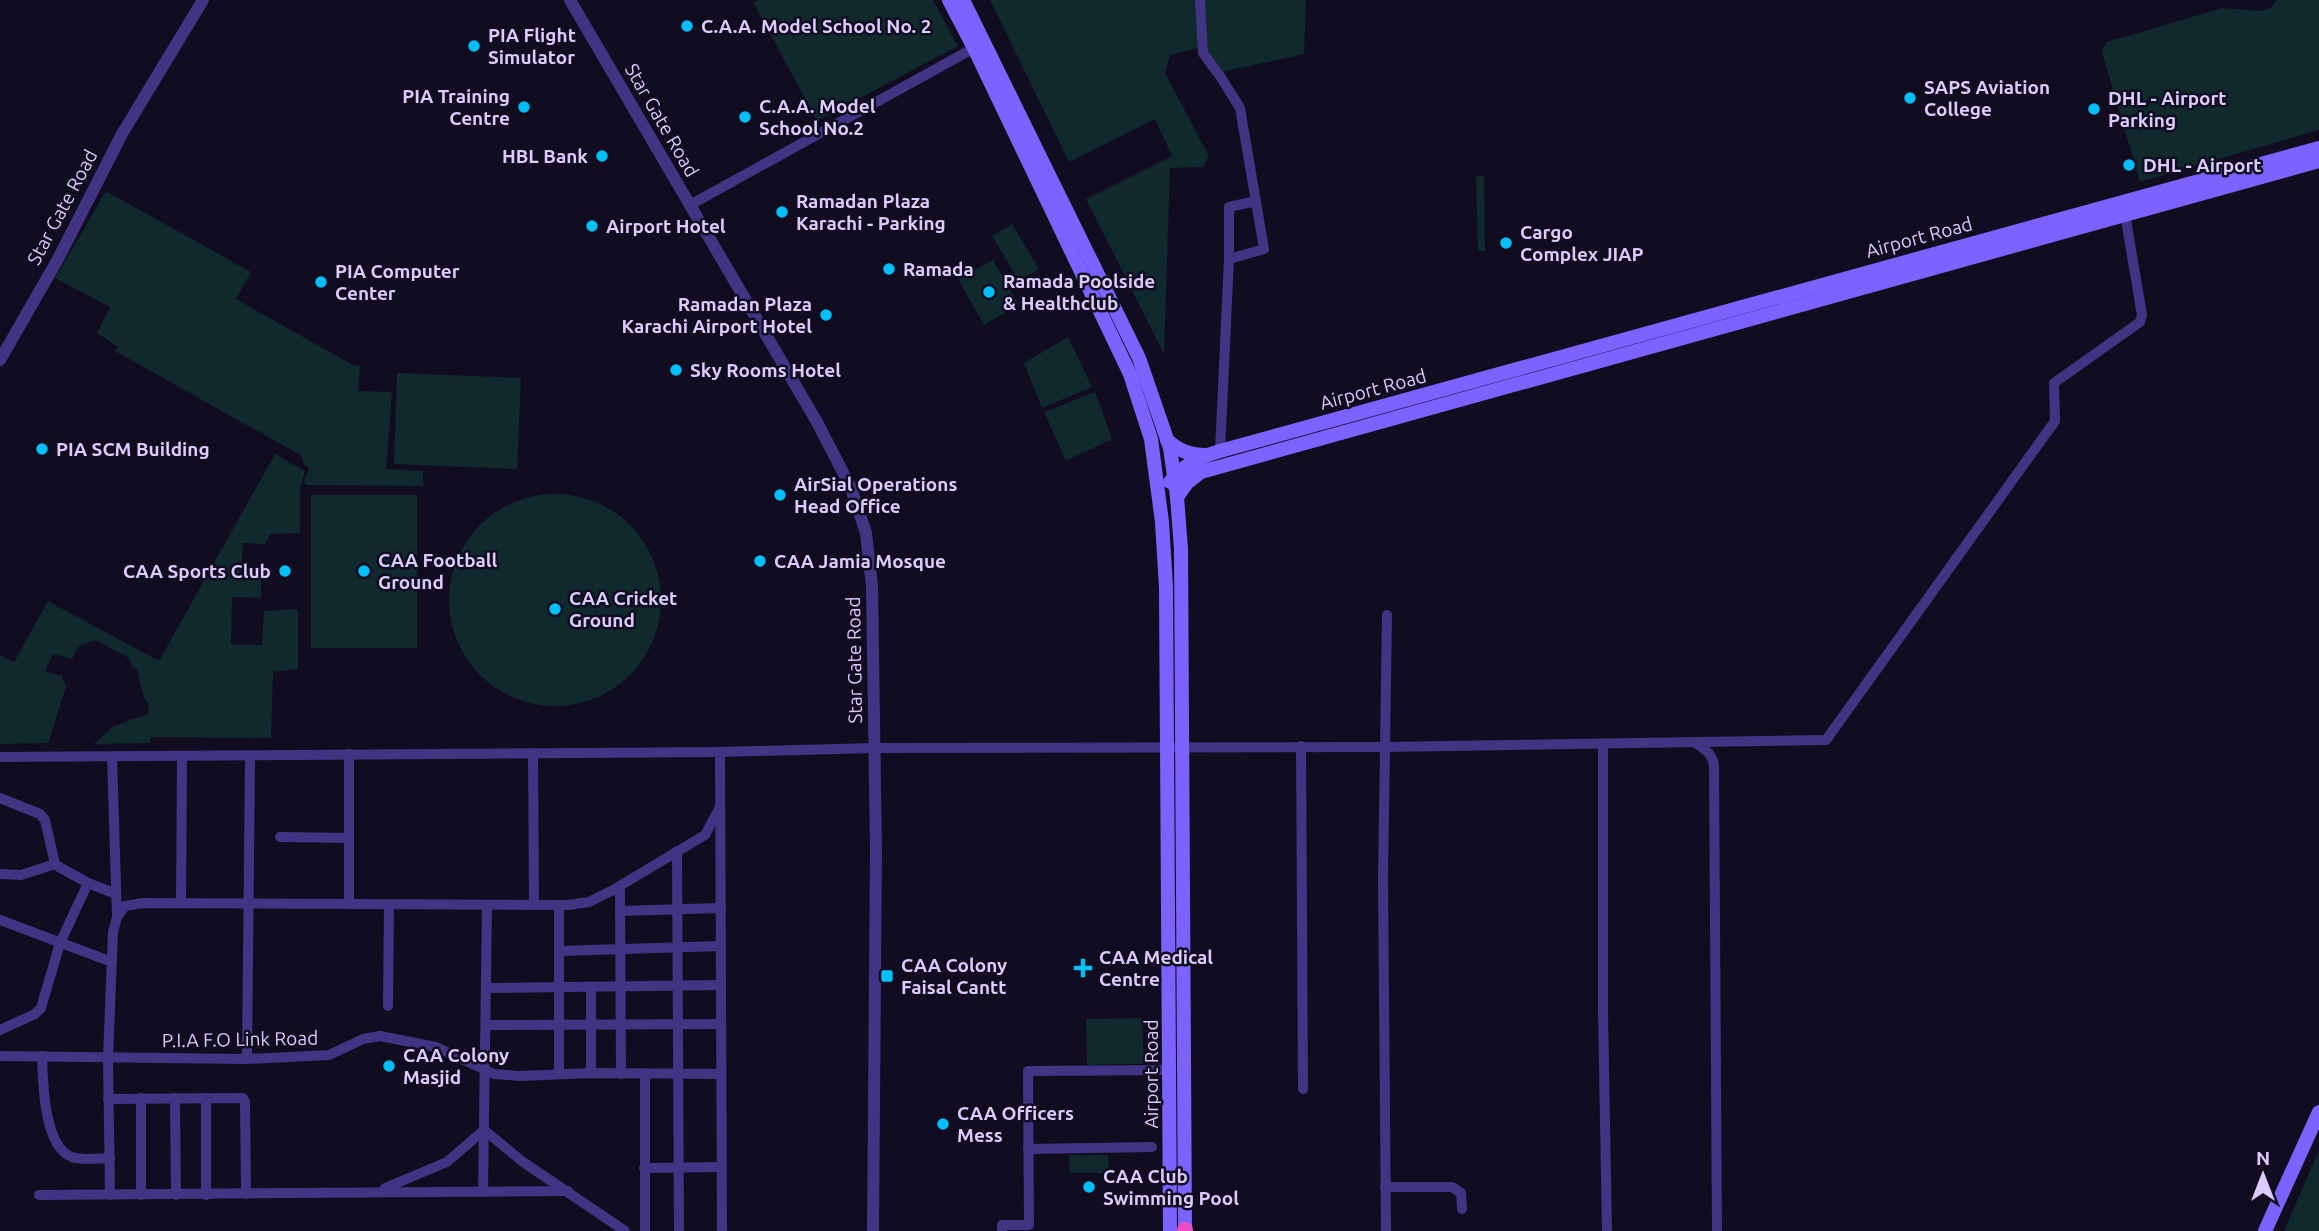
<svg xmlns="http://www.w3.org/2000/svg" width="2319" height="1231" font-family="Ubuntu,sans-serif">
	<style>
		.green { fill: #0f292c }
		.lines { fill: none; stroke-linecap: round; stroke-linejoin: round }
		.minor { stroke: #413483; stroke-width: 10 }
		.tertiary { stroke: #413483; stroke-width: 12 }
		.secondary { stroke: #7b63ff; stroke-width: 14 }
		.trunk { stroke: #ea4dc3; stroke-width: 16 }
		.poi-dot { fill: #00bef7; stroke: #120c21; stroke-width: 2.5 }
		.labels { text-anchor: middle; stroke-width: 5; stroke-linejoin: round; paint-order: stroke }
		.poi-label { font-size: 19px; font-weight: bold; fill: #d9ccff; stroke: #120c21; text-anchor: start }
		.street-label { font-size: 19px; fill: #d9ccff; stroke: #120c21 }
	</style>
	<rect width="100%" height="100%" fill="#120c21"/>
	<g class="green">
		<polygon points="758,0 933,0 958,46 817,121 753,2"/>
		<polygon points="990,0 1197,0 1198,48 1170,55 1165,73 1209,156 1203,167 1170,168 1164,354 1086,199 1172,156 1155,119 1069,162"/>
		<polygon points="1203,0 1306,0 1304,54 1222,72 1208,54"/>
		<polygon points="2277,0 2319,0 2319,130 2140,182 2103,56 2102,49 2107,42 2222,8 2261,11 2272,7"/>
		<polygon points="1476,176 1484,176 1485,251 1478,251"/>
		<polygon points="106,191 251,272 236,299 353,365 360,366 358,391 392,392 386,469 423,471 423,486 306,485 304,482 309,468 304,465 302,456 115,351 118,347 97,333 110,307 55,278"/>
		<polygon points="1012,224 1039,269 1019,281 992,236"/>
		<polygon points="993,260 1019,305 984,325 958,279"/>
		<polygon points="1068,337 1092,387 1042,408 1024,363"/>
		<polygon points="397,373 521,378 517,469 394,464"/>
		<polygon points="1095,392 1112,439 1066,461 1044,412"/>
		<polygon points="275,454 305,471 300,488 300,533 270,534 265,544 243,543 241,578 261,578 261,598 232,597 231,645 262,645 264,611 298,609 298,669 273,672 271,738 151,737 150,743 94,744 114,726 148,714 149,704 144,698 137,668 133,668 129,658 95,640 78,647 72,659 53,654 45,671 62,676 66,687 48,743 0,744 0,655 14,662 48,601 159,661"/>
		<circle cx="555" cy="600" r="106"/>
		<rect x="311" y="495" width="106" height="153"/>
		<polygon points="1142,1018 1144,1064 1087,1065 1086,1019"/>
		<polygon points="2319,1150 2319,1231 2284,1231"/>
		<polygon points="1069,1155 1108,1155 1109,1173 1070,1173"/>
	</g>
	<g class="lines">
		<g class="minor">
			<polyline points="1200,0 1203,53 1220,76 1240,108 1264,249 1229,259 1220,451"/>
			<polyline points="690,205 974,48"/>
			<polyline points="1229,259 1229,207 1256,201"/>
			<path d="M1696,743C1706,750 1713,754 1714,767L1717,1231"/>
			<polyline points="1603,744 1603,1012 1607,1231"/>
			<polyline points="1301,746 1303,1089"/>
			<polyline points="720,752 722,1231"/>
			<polyline points="533,753 534,905"/>
			<polyline points="349,754 349,904"/>
			<polyline points="0,757 720,752 875,748 1385,747 1826,740 2055,421 2054,383 2140,322 2142,315 2125,214"/>
			<polyline points="112,757 117,917"/>
			<polyline points="0,798 40,814 45,820 55,864 59,867 88,883 116,894"/>
			<polyline points="280,837 349,838"/>
			<polyline points="677,851 679,1231"/>
			<polyline points="0,874 21,875 55,864"/>
			<polyline points="620,886 621,1074"/>
			<polyline points="181,903 182,757"/>
			<polyline points="620,911 721,908"/>
			<polyline points="0,920 112,962"/>
			<polyline points="559,951 721,946"/>
			<polyline points="591,987 591,1073"/>
			<polyline points="487,988 721,985"/>
			<polyline points="388,1006 389,905"/>
			<polyline points="487,1025 721,1024"/>
			<polyline points="0,1030 35,1014 41,1008 60,943 88,883"/>
			<polyline points="0,1056 247,1059 329,1055 363,1039 380,1036 436,1047 494,1074 520,1076 591,1073 721,1074"/>
			<path d="M42,1056C43,1080 43,1146 72,1157C83,1161 98,1158 110,1158"/>
			<polyline points="247,1059 250,756"/>
			<polyline points="559,1074 559,905"/>
			<polyline points="175,1098 176,1195"/>
			<polyline points="108,1099 243,1098 245,1102 246,1194"/>
			<polyline points="1028,1149 1152,1147"/>
			<polyline points="644,1168 722,1167"/>
			<polyline points="1385,1187 1452,1187 1461,1193 1462,1209"/>
			<polyline points="385,1188 447,1162 484,1130 523,1162 625,1231"/>
			<polyline points="483,1192 487,905"/>
			<path d="M39,1195C215,1194 391,1192 568,1191"/>
			<polyline points="110,1195 108,1058 113,932 117,917 125,906 143,903 568,905 589,902 613,890 705,835 720,807"/>
			<polyline points="141,1195 141,1098"/>
			<polyline points="206,1195 206,1098"/>
			<polyline points="645,1231 645,1075"/>
			<polyline points="1002,1231 1002,1225 1029,1225 1028,1071 1170,1070"/>
			<polyline points="1386,1231 1383,879 1387,615"/>
		</g>
		<g class="tertiary">
			<polyline points="570,0 817,422 851,488 866,533 872,586 876,850 873,1231"/>
			<polyline points="0,360 58,259 122,134 203,0"/>
		</g>
		<g class="secondary">
			<polyline points="949,0 974,48 1130,374 1151,439 1162,522 1166,587 1170,1231"/>
			<polyline points="963,0 1139,358 1170,448 1177,497 1181,549 1185,1231"/>
			<path d="M1167,440C1179,451 1190,455 1206,455"/>
			<path d="M1170,482C1183,465 1200,457 1220,451L2319,148"/>
			<polyline points="1177,497 1187,483 1201,472 2319,161"/>
			<polyline points="2265,1231 2319,1112"/>
		</g>
		<polyline class="trunk" points="1185,1230 1185,1231"/>
	</g>
	<g class="poi-dot">
		<circle cx="687" cy="26" r="7"/>
		<circle cx="474" cy="46" r="7"/>
		<circle cx="1910" cy="98" r="7"/>
		<circle cx="524" cy="107" r="7"/>
		<circle cx="2094" cy="109" r="7"/>
		<circle cx="745" cy="117" r="7"/>
		<circle cx="602" cy="156" r="7"/>
		<circle cx="2129" cy="165" r="7"/>
		<circle cx="782" cy="212" r="7"/>
		<circle cx="592" cy="226" r="7"/>
		<circle cx="1506" cy="243" r="7"/>
		<circle cx="889" cy="269" r="7"/>
		<circle cx="321" cy="282" r="7"/>
		<circle cx="989" cy="292" r="7"/>
		<circle cx="826" cy="315" r="7"/>
		<circle cx="676" cy="370" r="7"/>
		<circle cx="42" cy="449" r="7"/>
		<circle cx="780" cy="495" r="7"/>
		<circle cx="760" cy="561" r="7"/>
		<circle cx="285" cy="571" r="7"/>
		<circle cx="364" cy="571" r="7"/>
		<circle cx="555" cy="609" r="7"/>
		<path d="M1079.5 957.5h7v7h7v7h-7v7h-7v-7h-7v-7h7z"/>
		<rect x="880" y="969" width="14" height="14" rx="3.5"/>
		<circle cx="389" cy="1066" r="7"/>
		<circle cx="943" cy="1124" r="7"/>
		<circle cx="1089" cy="1187" r="7"/>
	</g>
	<g class="labels">
		<g class="poi-label">
			<text x="701" y="33">C.A.A. Model School No. 2</text>
			<text x="488" y="42">PIA Flight<tspan x="488" dy="22">Simulator</tspan></text>
			<text x="1924" y="94">SAPS Aviation<tspan x="1924" dy="22">College</tspan></text>
			<text x="510" y="103" text-anchor="end">PIA Training<tspan x="510" dy="22">Centre</tspan></text>
			<text x="2108" y="105">DHL - Airport<tspan x="2108" dy="22">Parking</tspan></text>
			<text x="759" y="113">C.A.A. Model<tspan x="759" dy="22">School No.2</tspan></text>
			<text x="588" y="163" text-anchor="end">HBL Bank</text>
			<text x="2143" y="172">DHL - Airport</text>
			<text x="796" y="208">Ramadan Plaza<tspan x="796" dy="22">Karachi - Parking</tspan></text>
			<text x="606" y="233">Airport Hotel</text>
			<text x="1520" y="239">Cargo<tspan x="1520" dy="22">Complex JIAP</tspan></text>
			<text x="903" y="276">Ramada</text>
			<text x="335" y="278">PIA Computer<tspan x="335" dy="22">Center</tspan></text>
			<text x="1003" y="288">Ramada Poolside<tspan x="1003" dy="22">&amp; Healthclub</tspan></text>
			<text x="812" y="311" text-anchor="end">Ramadan Plaza<tspan x="812" dy="22">Karachi Airport Hotel</tspan></text>
			<text x="690" y="377">Sky Rooms Hotel</text>
			<text x="56" y="456">PIA SCM Building</text>
			<text x="794" y="491">AirSial Operations<tspan x="794" dy="22">Head Office</tspan></text>
			<text x="378" y="567">CAA Football<tspan x="378" dy="22">Ground</tspan></text>
			<text x="774" y="568">CAA Jamia Mosque</text>
			<text x="271" y="578" text-anchor="end">CAA Sports Club</text>
			<text x="569" y="605">CAA Cricket<tspan x="569" dy="22">Ground</tspan></text>
			<text x="1099" y="964">CAA Medical<tspan x="1099" dy="22">Centre</tspan></text>
			<text x="901" y="972">CAA Colony<tspan x="901" dy="22">Faisal Cantt</tspan></text>
			<text x="403" y="1062">CAA Colony<tspan x="403" dy="22">Masjid</tspan></text>
			<text x="957" y="1120">CAA Officers<tspan x="957" dy="22">Mess</tspan></text>
			<text x="1103" y="1183">CAA Club<tspan x="1103" dy="22">Swimming Pool</tspan></text>
		</g>
		<g class="street-label">
			<text transform="translate(662 120) rotate(60)" y="7">Star Gate Road</text>
			<text transform="translate(62 207) rotate(-62)" y="7">Star Gate Road</text>
			<text transform="translate(1919 237) rotate(-15)" y="7">Airport Road</text>
			<text transform="translate(1373 389) rotate(-15)" y="7">Airport Road</text>
			<text transform="translate(854 660) rotate(-91)" y="7">Star Gate Road</text>
			<text transform="translate(240 1039) rotate(-1)" y="7">P.I.A F.O Link Road</text>
			<text transform="translate(1151 1074) rotate(-90)" y="7">Airport Road</text>
		</g>
	</g>
	<g transform="translate(2263 1175)" stroke="#120c21" stroke-width="5" paint-order="stroke">
	<path d="M0-5L12 26L0 18L-12 26Z" fill="#d9ccff"/>
	<text y="-10" font-size="19" font-weight="bold" text-anchor="middle" fill="#d9ccff">N</text>
	</g>
</svg>
